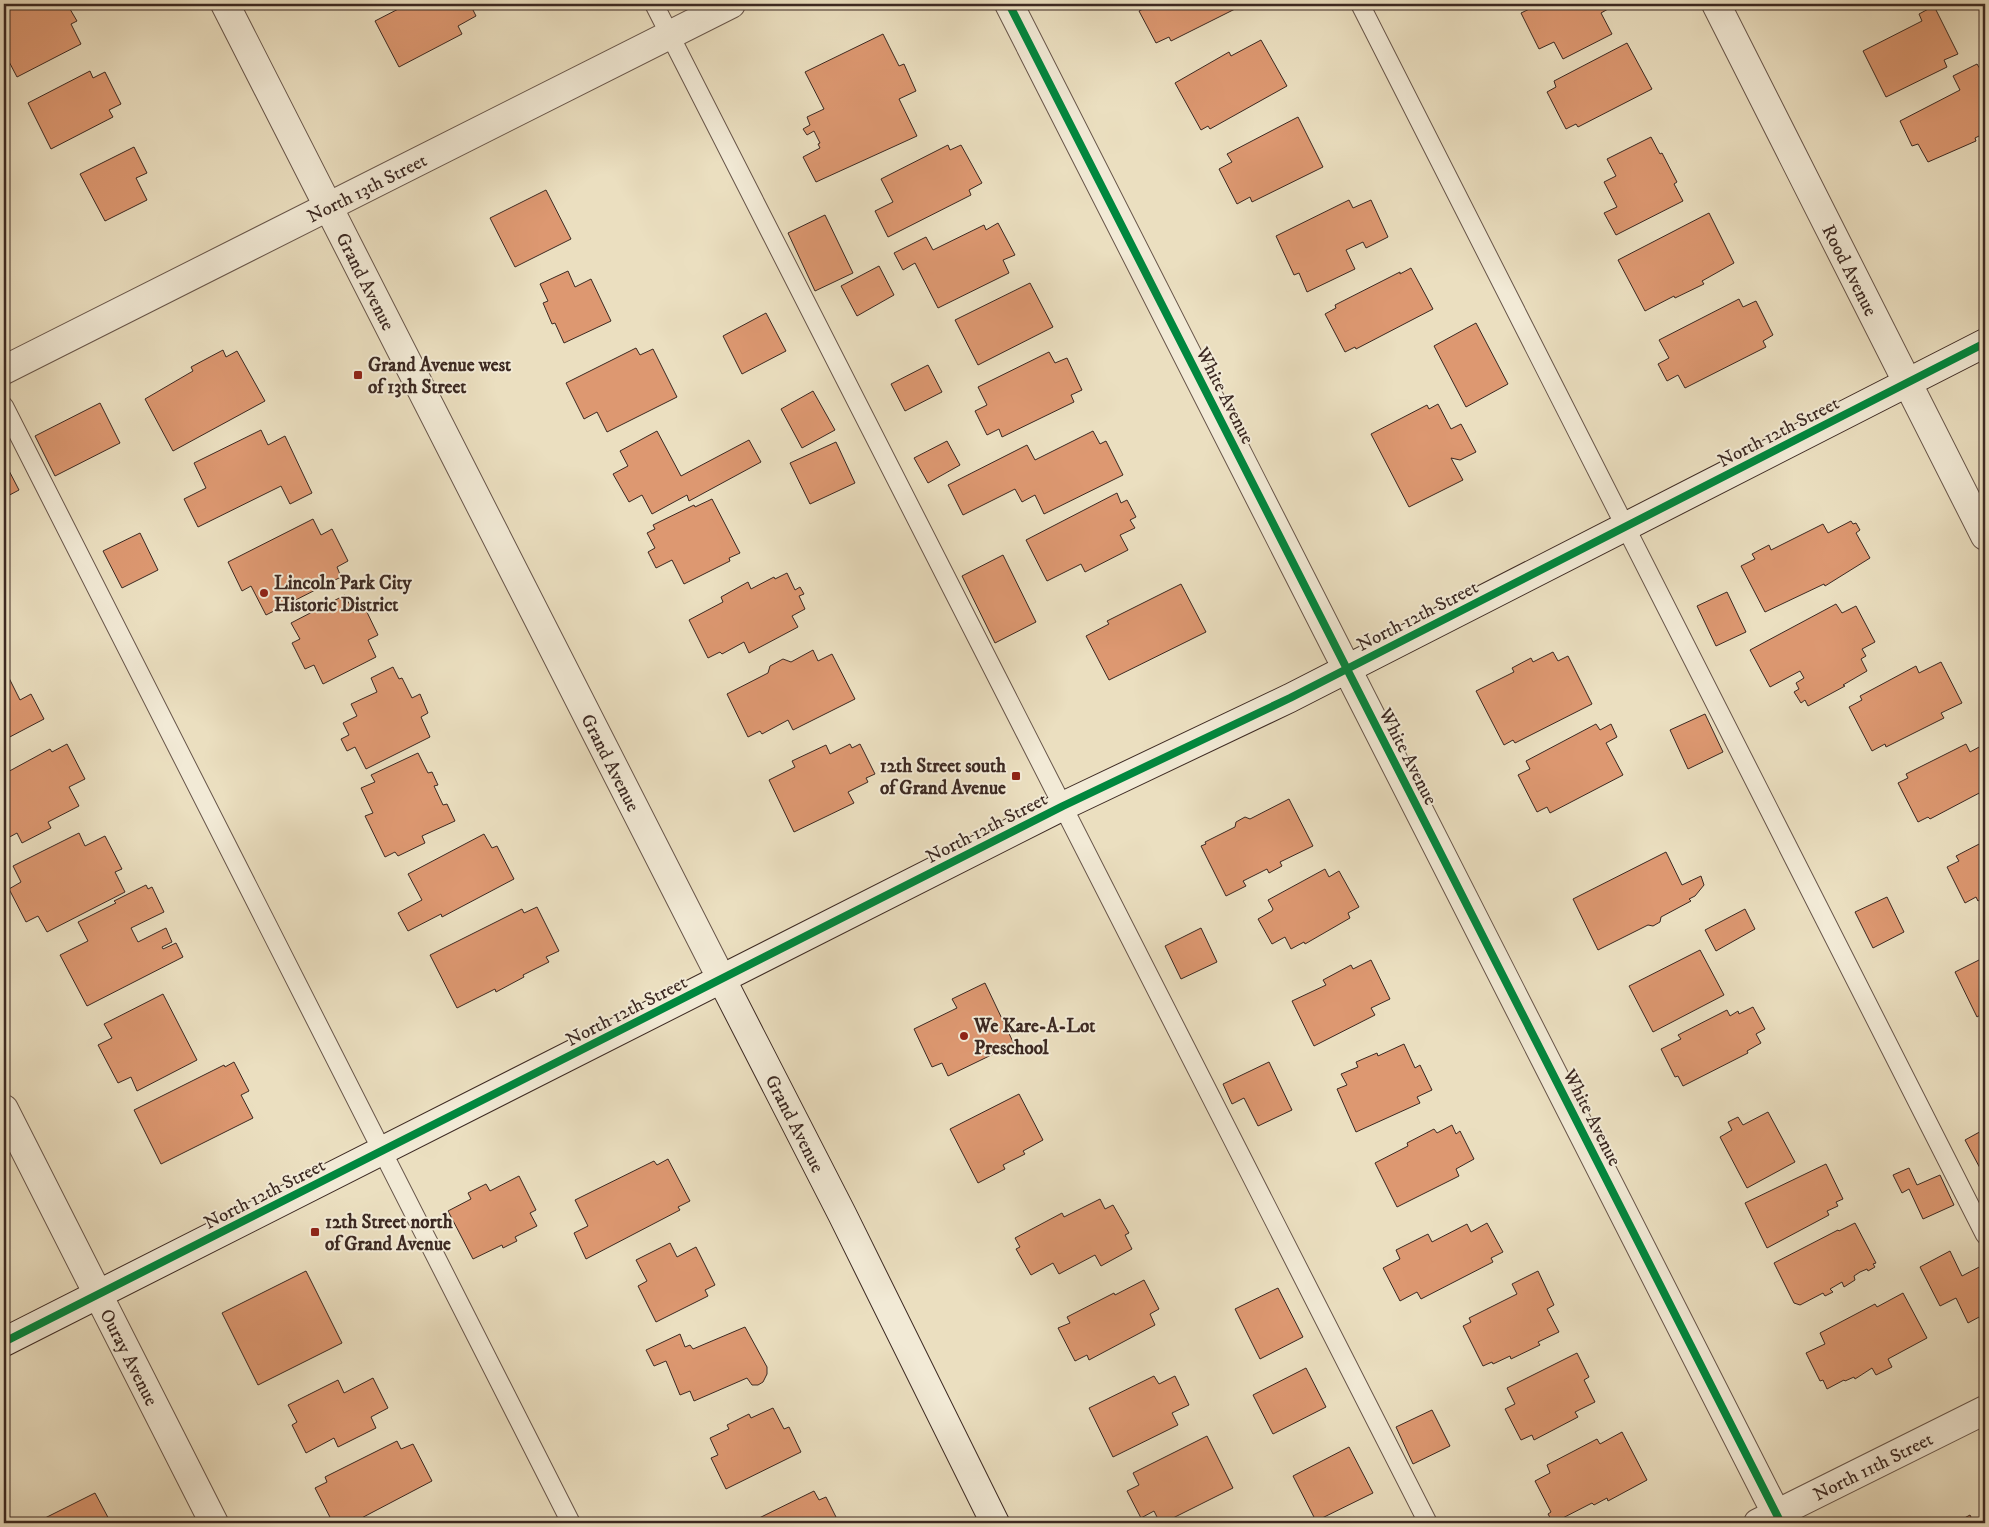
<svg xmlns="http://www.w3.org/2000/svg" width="1989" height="1527" font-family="'IM FELL DW Pica',serif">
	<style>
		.building { fill: #dd9871; stroke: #3c2922 }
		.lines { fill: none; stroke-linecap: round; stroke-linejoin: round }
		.service-casing { stroke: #68564a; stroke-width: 20 }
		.minor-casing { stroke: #68564a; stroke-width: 30 }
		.tertiary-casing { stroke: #68564a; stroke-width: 30 }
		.secondary-casing { stroke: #3c2922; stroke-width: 30 }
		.service { stroke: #f2ead6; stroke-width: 18 }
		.minor { stroke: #f2ead6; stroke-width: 28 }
		.tertiary { stroke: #f2ead6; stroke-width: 28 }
		.secondary { stroke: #f2ead6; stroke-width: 28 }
		.cycleway-casing { stroke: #f2ead6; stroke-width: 11 }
		.cycleway { stroke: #00873e; stroke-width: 8 }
		.poi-dot { fill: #8f2418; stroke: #f2ead6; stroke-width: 2 }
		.labels { text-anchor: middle; stroke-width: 4; stroke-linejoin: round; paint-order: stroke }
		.street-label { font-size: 19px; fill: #3c2922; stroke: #f2ead6 }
		.poi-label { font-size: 19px; font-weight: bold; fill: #3c2922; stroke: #f2ead6; text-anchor: start }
	</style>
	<rect width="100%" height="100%" fill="#ebdfc0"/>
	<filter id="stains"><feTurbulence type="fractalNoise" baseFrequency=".004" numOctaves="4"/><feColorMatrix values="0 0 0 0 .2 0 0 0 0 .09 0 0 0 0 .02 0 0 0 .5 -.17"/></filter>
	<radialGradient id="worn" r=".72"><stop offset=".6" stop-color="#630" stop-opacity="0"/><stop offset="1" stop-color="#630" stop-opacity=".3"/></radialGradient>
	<g class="building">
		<polygon points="4,4 60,4 61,7 67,4 77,21 71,24 81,44 17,77 4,52"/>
		<polygon points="408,4 470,4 476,16 458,26 462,34 399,67 375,21"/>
		<polygon points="1153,4 1242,4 1243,5 1171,41 1169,37 1156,43 1139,11"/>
		<polygon points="1540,4 1542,8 1550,4 1605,4 1608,9 1601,13 1612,34 1563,59 1554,42 1539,49 1521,13"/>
		<polygon points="1934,6 1958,54 1944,60 1947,67 1886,97 1863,51 1922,21 1919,14"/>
		<polygon points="883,34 899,66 904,64 916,91 899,99 917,136 816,182 803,157 820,148 818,144 820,143 814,131 807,135 803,129 810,125 807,117 824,109 805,72"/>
		<polygon points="1261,40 1287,86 1210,129 1208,126 1201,130 1175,83 1229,52 1231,56"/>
		<polygon points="1627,43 1652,89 1578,127 1576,124 1566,129 1547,92 1556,87 1554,81"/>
		<polygon points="1977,64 1985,77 1985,133 1975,138 1976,141 1928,162 1918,144 1912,146 1900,121 1960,90 1953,76"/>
		<polygon points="90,71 93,78 105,72 121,104 109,110 113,117 51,149 28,103"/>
		<polygon points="1298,117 1323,167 1252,202 1250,197 1237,204 1219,169 1232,162 1227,154"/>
		<polygon points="1651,137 1660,154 1662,153 1677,182 1674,184 1683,201 1616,235 1604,213 1617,207 1604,182 1616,176 1607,159"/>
		<polygon points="948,145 950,150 961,145 982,183 969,190 971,195 888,237 875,211 893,202 881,179"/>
		<polygon points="134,147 147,173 136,178 147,200 105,221 80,174"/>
		<polygon points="546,190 571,239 515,267 490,218"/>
		<polygon points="1349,200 1353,208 1371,200 1388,237 1366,248 1363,242 1346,250 1355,269 1307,292 1299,273 1294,275 1276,236"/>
		<polygon points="1709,213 1734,263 1702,281 1704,284 1675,298 1674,296 1645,311 1618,260"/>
		<polygon points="825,215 853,273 815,291 788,233"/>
		<polygon points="998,223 1015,255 1003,260 1009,273 938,308 915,263 903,270 894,253 926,237 933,250 984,225 986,230"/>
		<polygon points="879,266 894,295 857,316 841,286"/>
		<polygon points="1411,268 1433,309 1356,349 1355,347 1345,352 1325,314 1336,308 1335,305 1400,272 1400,274"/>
		<polygon points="568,271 575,287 591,279 611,321 564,343 555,323 552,324 543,303 548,301 540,284"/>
		<polygon points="1030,283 1053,327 978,365 955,320"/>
		<polygon points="1739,299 1743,307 1756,301 1773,335 1763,341 1766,347 1685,388 1678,375 1667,381 1658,364 1669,358 1659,340"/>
		<polygon points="766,313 786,351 742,374 723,336"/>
		<polygon points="1476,323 1508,384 1466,407 1434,346"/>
		<polygon points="636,348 640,355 653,349 677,397 607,432 597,412 584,419 566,383"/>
		<polygon points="223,350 226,357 237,351 265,401 173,451 145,399 193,371 191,367"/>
		<polygon points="1049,352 1055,363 1067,358 1082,390 1071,395 1074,402 1002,437 999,429 987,435 975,411 987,405 978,387"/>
		<polygon points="928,365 942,392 905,411 891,384"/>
		<polygon points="813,391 835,430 802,448 781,409"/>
		<polygon points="100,403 120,443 55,476 35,436"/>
		<polygon points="1438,404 1451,429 1461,424 1476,452 1460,460 1451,458 1463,480 1409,507 1371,434 1427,405 1429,409"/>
		<polygon points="261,430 268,445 285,436 312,493 290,504 281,486 198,527 184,499 206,488 194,463"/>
		<polygon points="657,431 681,476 749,440 761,462 689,501 687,495 652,514 642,495 629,502 613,474 628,466 620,451"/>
		<polygon points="1093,431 1100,444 1106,441 1123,475 1044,514 1035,495 1022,502 1015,489 963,515 948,485 1027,445 1035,460"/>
		<polygon points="947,441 960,465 928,483 914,458"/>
		<polygon points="836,442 855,483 810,504 790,463"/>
		<polygon points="4,461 19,490 4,498"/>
		<polygon points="1117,493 1121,503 1127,500 1136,517 1130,520 1135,528 1120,535 1128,550 1085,572 1081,564 1047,581 1026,540"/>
		<polygon points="712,499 740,553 729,558 730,561 684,584 672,560 656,568 648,552 655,548 647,533 655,529 653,525 694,505 695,507"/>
		<polygon points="313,519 321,535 332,529 348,561 337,567 341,577 266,615 251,586 242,591 228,562"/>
		<polygon points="1851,521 1853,524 1856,523 1860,530 1856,533 1870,558 1825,586 1824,584 1765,612 1741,566 1755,559 1752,554 1769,545 1771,550 1823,524 1828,533"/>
		<polygon points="140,533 158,570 122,588 103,551"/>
		<polygon points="1003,555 1036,622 995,643 962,576"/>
		<polygon points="787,573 795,590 800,587 804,594 799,596 805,609 792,616 798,627 749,653 744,642 722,654 720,652 708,658 689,620 723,602 721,597 748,582 751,589 774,577 775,579"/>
		<polygon points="1181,584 1206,632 1109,680 1086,636 1109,624 1107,621"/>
		<polygon points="1727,592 1746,632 1716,646 1697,606"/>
		<polygon points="345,595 353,612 364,606 378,635 368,640 376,657 323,684 314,665 305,669 292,643 300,639 291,623"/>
		<polygon points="1836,604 1842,613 1856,606 1875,642 1862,649 1866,656 1861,659 1867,671 1843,685 1845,686 1808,706 1805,700 1801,703 1794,692 1799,689 1796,683 1804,678 1800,671 1770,687 1750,650"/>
		<polygon points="813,650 818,661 832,654 855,699 793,730 788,720 762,734 760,731 748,737 727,694 768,673 770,666 783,659 791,662"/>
		<polygon points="1553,652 1558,661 1568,656 1592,704 1515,743 1513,740 1504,745 1476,691 1514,672 1512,668 1531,658 1533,662"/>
		<polygon points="1941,662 1962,703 1941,713 1944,718 1886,747 1885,744 1872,751 1849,707 1862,700 1860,696 1916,666 1919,673"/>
		<polygon points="393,667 399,679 402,678 412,698 420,694 428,713 421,717 430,737 366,769 355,747 347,751 341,739 349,735 343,723 357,716 351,704 377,692 371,678"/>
		<polygon points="4,668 20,700 31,694 44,719 4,740"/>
		<polygon points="1705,714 1723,752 1688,769 1670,730"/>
		<polygon points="1596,724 1600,730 1611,724 1617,737 1606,743 1623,775 1550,813 1547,807 1537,812 1518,775 1530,769 1526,761"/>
		<polygon points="67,744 85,779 69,787 79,806 48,822 51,828 22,843 17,833 4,840 4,774 50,749 52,752"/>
		<polygon points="850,744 852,748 860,744 875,774 866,778 868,782 848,792 854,803 794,832 769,780 795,767 792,761 826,745 830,754"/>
		<polygon points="1966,744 1970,752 1981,746 1985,754 1985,790 1930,819 1928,817 1918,822 1898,783 1908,778 1906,774"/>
		<polygon points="418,753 428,773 432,772 438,785 434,786 443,805 447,804 455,821 422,836 425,843 398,856 395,852 385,857 365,816 373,813 361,788 375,782 371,775"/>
		<polygon points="1289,799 1313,846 1280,862 1282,866 1269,873 1267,869 1243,881 1246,886 1226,896 1201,846 1206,844 1205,842 1235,827 1236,822 1245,817 1250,819"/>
		<polygon points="79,833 85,846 105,836 122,869 115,872 125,892 47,932 38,916 26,922 9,889 21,882 13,866"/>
		<polygon points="484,834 492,848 497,846 514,879 442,917 441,914 408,931 398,913 422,900 408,874"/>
		<polygon points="1985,841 1985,897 1978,901 1976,897 1965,903 1947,867 1959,861 1956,856"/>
		<polygon points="1666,852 1682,885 1701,876 1704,885 1695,896 1689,899 1691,901 1661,917 1660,922 1653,926 1648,925 1598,950 1573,899"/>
		<polygon points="1325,869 1329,877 1339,871 1359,907 1348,913 1350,918 1305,944 1304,942 1291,949 1285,937 1272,944 1258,919 1272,911 1273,909 1268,900"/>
		<polygon points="146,885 148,889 152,887 164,912 131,928 138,942 166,928 172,942 162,947 163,949 176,943 183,957 87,1006 60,955 88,941 78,922 116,903 114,901"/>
		<polygon points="1887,897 1904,932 1873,948 1855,912"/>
		<polygon points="537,907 559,951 546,957 549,962 523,975 524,977 496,992 495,989 457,1008 430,955 522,909 524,913"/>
		<polygon points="1745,909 1755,929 1716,951 1705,930"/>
		<polygon points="1201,928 1217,962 1181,979 1165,946"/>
		<polygon points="1700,950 1724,995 1653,1032 1629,986"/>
		<polygon points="1985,957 1985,1012 1977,1017 1955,972"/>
		<polygon points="1371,960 1390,999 1371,1008 1375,1015 1314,1046 1292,1001 1326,985 1323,980 1351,965 1353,969"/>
		<polygon points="985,983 1014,1044 948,1076 942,1063 932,1067 914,1029 957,1008 952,999"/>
		<polygon points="163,994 197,1060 137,1091 131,1077 118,1083 98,1045 112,1038 104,1024"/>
		<polygon points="1753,1007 1765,1029 1756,1034 1761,1043 1747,1051 1748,1053 1683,1086 1678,1076 1675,1077 1661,1049 1681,1039 1678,1035 1727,1010 1730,1016 1738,1011 1739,1014"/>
		<polygon points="1404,1044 1415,1068 1420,1065 1432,1090 1417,1097 1420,1103 1356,1132 1337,1089 1347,1085 1341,1074 1358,1067 1356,1062 1377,1053 1378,1056"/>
		<polygon points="234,1062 249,1091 241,1095 253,1118 161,1164 134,1110 224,1065 225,1067"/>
		<polygon points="1269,1062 1292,1110 1258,1126 1244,1098 1232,1104 1223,1084"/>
		<polygon points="1019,1094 1043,1140 1023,1151 1025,1154 1003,1165 1005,1169 978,1183 950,1129"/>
		<polygon points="1768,1112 1795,1162 1747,1188 1720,1137 1732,1130 1728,1122 1738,1117 1743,1125"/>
		<polygon points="1452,1125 1456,1134 1460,1131 1474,1159 1456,1169 1459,1176 1397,1207 1375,1163 1408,1146 1407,1143 1434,1129 1437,1133"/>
		<polygon points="1985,1129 1985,1168 1981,1170 1965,1140"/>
		<polygon points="668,1159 690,1201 678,1207 680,1210 586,1259 574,1233 588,1226 575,1200 654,1161 657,1165"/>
		<polygon points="1826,1164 1843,1199 1836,1202 1838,1206 1827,1211 1829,1215 1767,1248 1745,1203"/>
		<polygon points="1909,1168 1917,1185 1940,1175 1954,1205 1923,1219 1909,1189 1902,1193 1893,1175"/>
		<polygon points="519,1176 536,1210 530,1213 537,1226 515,1237 517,1241 503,1248 502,1245 473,1259 448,1211 471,1199 468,1193 486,1184 490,1191"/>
		<polygon points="1100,1199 1105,1209 1113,1205 1129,1233 1125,1235 1132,1249 1101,1266 1095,1255 1059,1274 1053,1263 1031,1275 1016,1249 1020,1247 1015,1238 1062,1213 1064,1217"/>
		<polygon points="1487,1223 1503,1252 1491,1258 1493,1262 1421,1299 1417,1292 1400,1301 1383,1268 1400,1259 1396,1250 1428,1234 1432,1242 1467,1224 1471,1232"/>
		<polygon points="1855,1223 1876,1263 1873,1264 1875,1267 1868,1271 1867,1269 1860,1272 1854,1276 1855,1280 1844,1287 1842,1282 1830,1289 1833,1292 1825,1296 1823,1293 1800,1305 1794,1303 1774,1263 1838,1230 1839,1231"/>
		<polygon points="670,1243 677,1257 696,1247 715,1285 705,1290 708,1296 656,1322 638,1286 647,1281 636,1260"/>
		<polygon points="1950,1251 1962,1276 1985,1264 1985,1320 1983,1321 1981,1316 1968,1323 1956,1298 1940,1306 1920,1267"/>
		<polygon points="306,1271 342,1343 258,1385 222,1313"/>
		<polygon points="1538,1271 1554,1305 1547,1309 1559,1332 1538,1342 1540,1345 1511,1359 1510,1356 1493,1364 1492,1362 1483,1366 1463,1326 1471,1322 1469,1318 1517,1294 1512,1284"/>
		<polygon points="1144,1280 1159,1309 1150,1314 1155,1325 1089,1360 1087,1355 1075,1361 1058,1328 1070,1323 1067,1317 1114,1293 1115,1295"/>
		<polygon points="1278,1288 1303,1337 1260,1359 1235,1309"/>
		<polygon points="1903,1293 1927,1338 1888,1359 1892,1367 1876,1375 1872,1368 1855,1379 1854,1377 1845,1381 1844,1380 1827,1389 1823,1380 1820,1381 1806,1353 1825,1344 1820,1333 1875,1304 1877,1307"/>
		<polygon points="745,1327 767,1367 767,1374 763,1382 758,1385 752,1385 747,1378 694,1401 690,1391 680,1395 666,1361 654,1366 646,1350 680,1334 685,1347 690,1345 693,1349"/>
		<polygon points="1577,1353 1589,1377 1584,1380 1595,1402 1575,1412 1578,1417 1534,1440 1532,1435 1521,1440 1505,1409 1515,1404 1507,1388"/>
		<polygon points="1306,1368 1326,1407 1273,1434 1253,1395"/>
		<polygon points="1154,1376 1159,1384 1175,1376 1189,1405 1172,1413 1178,1425 1113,1457 1089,1408"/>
		<polygon points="373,1378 388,1408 371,1417 376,1428 338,1447 334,1438 306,1453 292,1425 297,1422 288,1405 338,1380 344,1393"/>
		<polygon points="773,1408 784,1429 789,1427 801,1452 726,1489 711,1458 718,1455 710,1438 729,1429 727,1425 749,1414 751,1418"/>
		<polygon points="1432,1410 1450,1446 1413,1464 1396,1427"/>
		<polygon points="1622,1432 1647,1480 1608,1501 1607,1498 1594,1505 1592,1503 1553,1523 1548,1514 1551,1512 1535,1481 1550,1473 1547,1465 1597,1439 1600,1444"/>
		<polygon points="1207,1436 1233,1488 1163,1523 1160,1523 1154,1511 1141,1518 1127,1491 1139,1485 1133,1473"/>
		<polygon points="397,1441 401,1449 413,1444 432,1481 352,1523 333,1523 315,1488 327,1482 325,1477"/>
		<polygon points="1349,1447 1373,1493 1316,1521 1293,1476"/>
		<polygon points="814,1491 819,1500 826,1497 839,1523 749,1523"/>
		<polygon points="95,1493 111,1523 35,1523"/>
		<polygon points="1970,1515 1974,1523 1955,1523"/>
	</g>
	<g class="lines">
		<defs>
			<g id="service">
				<polyline points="654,4 1428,1523"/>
				<polyline points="1360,4 1985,1235"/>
				<polyline points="4,406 571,1523"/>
			</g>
			<g id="minor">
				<polyline points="1009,4 1781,1523"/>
				<path id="s1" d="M1716,4L1985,536"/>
				<path id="s2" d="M4,370L731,4"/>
				<path id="s3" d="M4,1109L214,1523"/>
				<path id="s4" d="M1758,1523L1985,1410"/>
			</g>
			<g id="tertiary">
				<path id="s5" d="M225,4L722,980"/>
			</g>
			<g id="secondary">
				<path id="s6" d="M722,980L842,1214L995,1523"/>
				<polyline points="4,1342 1063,806 1290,698 1985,343"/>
			</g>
		</defs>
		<use href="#service" class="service-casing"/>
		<use href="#minor" class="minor-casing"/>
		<use href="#tertiary" class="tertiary-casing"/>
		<use href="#secondary" class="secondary-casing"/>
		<use href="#service" class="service"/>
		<use href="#minor" class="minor"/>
		<use href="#tertiary" class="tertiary"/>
		<use href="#secondary" class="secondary"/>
		<defs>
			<g id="cycleway">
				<polyline points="1009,4 1781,1523"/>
				<polyline points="4,1342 1063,806 1290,698 1985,343"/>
			</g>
		</defs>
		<use href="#cycleway" class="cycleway-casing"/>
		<use href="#cycleway" class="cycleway"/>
	</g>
	<g class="poi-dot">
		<rect x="353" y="370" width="10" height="10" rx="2.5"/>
		<circle cx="264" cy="593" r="5"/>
		<rect x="1011" y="771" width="10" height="10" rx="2.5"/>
		<circle cx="964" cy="1036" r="5"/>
		<rect x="310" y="1227" width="10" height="10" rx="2.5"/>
	</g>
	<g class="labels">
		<g class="street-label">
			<text dy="7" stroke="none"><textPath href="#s2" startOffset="406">North 13th Street</textPath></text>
			<text dy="7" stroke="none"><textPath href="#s1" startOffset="298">Rood Avenue</textPath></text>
			<text dy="7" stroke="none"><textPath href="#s5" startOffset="311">Grand Avenue</textPath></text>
			<text transform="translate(1226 395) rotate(63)" y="7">White Avenue</text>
			<text transform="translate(1778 431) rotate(-27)" y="7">North 12th Street</text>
			<text transform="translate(1417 615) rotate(-27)" y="7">North 12th Street</text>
			<text transform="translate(1409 756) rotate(63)" y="7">White Avenue</text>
			<text dy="7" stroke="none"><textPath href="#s5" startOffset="851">Grand Avenue</textPath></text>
			<text transform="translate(986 827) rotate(-27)" y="7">North 12th Street</text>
			<text transform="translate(626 1010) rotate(-27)" y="7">North 12th Street</text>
			<text transform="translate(1593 1117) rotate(63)" y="7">White Avenue</text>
			<text dy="7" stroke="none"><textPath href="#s6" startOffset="161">Grand Avenue</textPath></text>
			<text transform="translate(264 1193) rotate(-27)" y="7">North 12th Street</text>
			<text dy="7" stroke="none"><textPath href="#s3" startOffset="278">Ouray Avenue</textPath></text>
			<text dy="7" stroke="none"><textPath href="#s4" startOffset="128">North 11th Street</textPath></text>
		</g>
		<g class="poi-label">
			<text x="368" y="371">Grand Avenue west<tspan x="368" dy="22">of 13th Street</tspan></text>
			<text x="274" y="589">Lincoln Park City<tspan x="274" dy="22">Historic District</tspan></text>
			<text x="1006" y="772" text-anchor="end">12th Street south<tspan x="1006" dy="22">of Grand Avenue</tspan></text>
			<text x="974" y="1032">We Kare-A-Lot<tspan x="974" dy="22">Preschool</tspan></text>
			<text x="325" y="1228">12th Street north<tspan x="325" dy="22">of Grand Avenue</tspan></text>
		</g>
	</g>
	<rect width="1989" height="1527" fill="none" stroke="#ebdfc0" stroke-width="20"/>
	<rect x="5" y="5" width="1979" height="1517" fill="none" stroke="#3c2922" stroke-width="2.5"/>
	<rect x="10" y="10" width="1969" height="1507" fill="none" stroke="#3c2922"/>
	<rect width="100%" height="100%" filter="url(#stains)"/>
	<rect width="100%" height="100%" fill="url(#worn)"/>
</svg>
